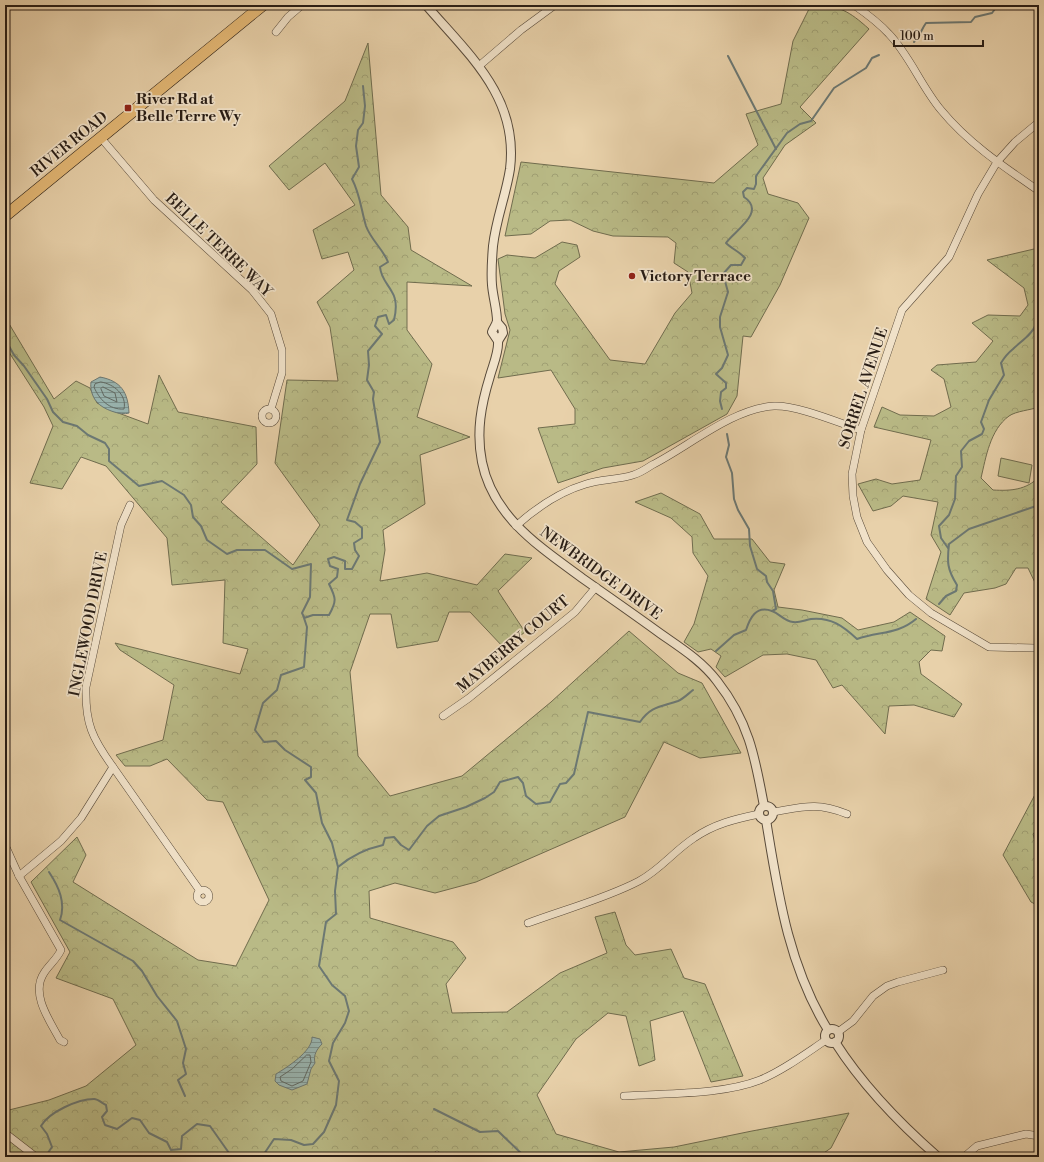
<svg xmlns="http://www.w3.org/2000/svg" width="1044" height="1162" font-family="'Libre Bodoni',serif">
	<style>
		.forest { fill: url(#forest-crowns); stroke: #706c4e }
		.park { fill: #b9ba86; stroke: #706c4e }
		.water { fill: url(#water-rules); stroke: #6c7873 }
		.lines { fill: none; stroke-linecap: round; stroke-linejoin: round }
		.shore { stroke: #606963; stroke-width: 1 }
		.stream { stroke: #6c7873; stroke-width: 2 }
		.minor-casing { stroke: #584a3a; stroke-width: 8 }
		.tertiary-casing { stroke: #584a3a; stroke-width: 10 }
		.primary-casing { stroke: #281d15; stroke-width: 12 }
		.minor { stroke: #f0e1c8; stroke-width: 7 }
		.tertiary { stroke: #f0e1c8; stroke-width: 8 }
		.primary { stroke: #e4b875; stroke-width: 11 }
		.poi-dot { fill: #8f2418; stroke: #f0e1c8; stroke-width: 1.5 }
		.labels { text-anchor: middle; stroke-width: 3.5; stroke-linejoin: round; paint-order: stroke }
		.poi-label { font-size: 15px; font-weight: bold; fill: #281d15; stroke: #f0e1c8; text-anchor: start }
		.street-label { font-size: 15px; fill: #281d15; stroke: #f0e1c8 }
	</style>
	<defs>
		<pattern id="forest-crowns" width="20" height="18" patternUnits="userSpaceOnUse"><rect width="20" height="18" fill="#b9ba86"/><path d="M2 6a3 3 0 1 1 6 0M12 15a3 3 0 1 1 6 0" fill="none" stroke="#9f9f73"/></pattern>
		<pattern id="water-rules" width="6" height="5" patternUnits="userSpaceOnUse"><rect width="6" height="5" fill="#99b5b1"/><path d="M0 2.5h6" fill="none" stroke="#7d938f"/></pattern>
	</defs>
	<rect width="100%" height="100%" fill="#e8d1aa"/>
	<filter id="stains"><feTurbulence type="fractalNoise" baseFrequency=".005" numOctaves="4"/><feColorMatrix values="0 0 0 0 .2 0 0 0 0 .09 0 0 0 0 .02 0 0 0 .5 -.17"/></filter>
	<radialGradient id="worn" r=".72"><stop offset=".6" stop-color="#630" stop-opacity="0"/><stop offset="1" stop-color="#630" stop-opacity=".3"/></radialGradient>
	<g class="forest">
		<path d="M811,5C839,5 849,11 869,29L800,107L816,123L785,145L763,178L768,194L798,203L809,218L780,285L751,337L743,336L737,396L727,414L643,461L603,468L558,483L538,428L575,424V409L551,370L498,378L510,330L505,314L498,259L507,255L535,258L562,242L577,245L580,257L559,271L555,284L610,360L645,364L675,313L692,293L688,272L674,263L676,243L668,237L613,236L593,231L570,220L550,221L531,234L505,236L521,162L714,183L758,145L746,114L781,104L793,41Z"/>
		<polygon points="368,43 381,195 408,227 411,250 472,286 407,282 407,330 432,364 417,417 470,437 420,455 425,504 383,530 385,550 380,581 427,573 477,585 505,554 532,558 498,591 525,632 504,648 470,612 449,612 438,641 397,648 391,614 370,614 350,672 358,756 390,796 462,776 551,702 629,631 678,673 702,683 741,753 700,758 664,742 625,817 476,882 435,893 395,883 369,891 370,918 453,942 466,958 446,984 452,1013 507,1012 560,973 607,953 595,917 615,912 626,945 635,955 671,949 684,978 705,984 743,1076 711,1082 683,1011 650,1021 655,1060 639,1066 626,1016 608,1013 576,1039 537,1095 556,1134 619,1152 674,1147 752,1131 849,1113 831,1148 818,1157 7,1157 9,1152 5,1149 5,1111 49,1100 86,1086 136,1045 113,999 56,978 70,952 31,882 77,837 86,855 73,882 198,960 236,966 269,900 223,802 207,800 167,759 150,766 125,766 116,755 163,740 174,685 120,650 115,643 240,674 248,649 223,643 225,580 172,585 167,538 106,466 81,457 62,489 30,483 53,426 44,407 5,346 5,317 54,399 76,381 90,388 97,403 113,411 148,424 159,375 178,412 256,427 257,464 221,502 293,565 320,525 275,463 287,380 338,381 330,327 317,302 354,270 348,252 322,259 313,230 355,205 325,163 289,190 269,166 345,101"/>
		<path d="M1034,249L1039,252V407C1031,410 1016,411 1009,416C990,430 986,457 981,478L993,490C1011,491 1026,490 1039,477V591L1028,568H1016L1006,584L995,588L964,593L950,615L926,599L941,552L931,535L938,502L903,496L891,506L873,511L858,484L876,479L892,484L920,480L931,440L874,427L882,407L900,415L934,416L951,407L944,379L931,370L937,365L976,362L993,341L972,323L988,315L1020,316L1028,305L1024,288L987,260Z"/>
		<polygon points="661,493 700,514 714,539 752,539 770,562 785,564 774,590 778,607 802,610 842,618 858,630 894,622 910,612 945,636 942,651 931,650 919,662 921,674 962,704 954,717 914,705 889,706 885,734 842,685 833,688 816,660 787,654 763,655 725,677 716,667 721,656 711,649 698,652 684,642 694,624 708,576 693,553 692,537 671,518 635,502"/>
		<polygon points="1039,787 1039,906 1031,902 1003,855"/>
	</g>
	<g class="park">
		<polygon points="1001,458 1032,465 1029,483 998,476"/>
		<polygon points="1039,827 1039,855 1033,834"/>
	</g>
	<g class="water">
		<path d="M100,377C121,381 128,392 129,413C121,416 102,409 97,402C92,397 90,388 91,382Z"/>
		<path d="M312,1037L320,1039L322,1044C317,1049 313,1055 315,1063L311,1069L307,1084L292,1090L279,1085L275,1081L276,1074C286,1068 313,1051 312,1037Z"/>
	</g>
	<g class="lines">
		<g class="shore">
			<path d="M101,382C114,384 127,395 124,409C109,410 99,399 94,387L95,384Z"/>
			<polygon points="103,387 115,393 117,402 104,396 101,389"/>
			<polygon points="307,1055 310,1055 311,1062 303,1081 292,1086 281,1081 280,1077 292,1069"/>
		</g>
		<g class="stream">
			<path d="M914,42C920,36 921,30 926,23L971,22L975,17L992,13L998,5"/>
			<polyline points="728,56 776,149"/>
			<polyline points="5,339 14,355 24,366 47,399 53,412 63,422 77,426 88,435 105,443 109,449 109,461 139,486 162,481 184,495 191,505 193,517 201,526 207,540 227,554 237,550 265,550 292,569 311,564 310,597 302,613 304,617"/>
			<path d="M722,409L720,401L721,392L726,388V383L716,374L722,368L728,355L720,327V317L728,292L723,274L731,265H741L745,258C740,252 732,249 726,243C734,231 767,212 744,197L743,192L747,188L754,189L756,184V176L787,133L800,124L811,121L834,88L866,68L872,58L879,55"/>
			<polyline points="727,434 729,445 726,457 732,473 734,499 738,510 749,529 750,546 757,569 766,576 767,582 773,591 776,609 772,611"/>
			<path d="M948,548L941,538L939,526L949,515L955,499L956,476L962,467L961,451L969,441L982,434L984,429L981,422L989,400L1004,375L1001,363C1004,358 1008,353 1013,349C1021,341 1032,335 1036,324C1043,306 1032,286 1039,269"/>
			<path d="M939,604L946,596L956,591L957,585C947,569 947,562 949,544L969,529L1039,505"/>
			<path d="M716,651L734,635L746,630C750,618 756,605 772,611C780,614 784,621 793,622C799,623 805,620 811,619C831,617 843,626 857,639C879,631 897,635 916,619"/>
			<path d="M338,867C352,855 365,849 383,845L385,838L394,837L401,845L409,850L427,826L439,816L466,807L485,798L494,792L500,782L518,777L523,783L526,796L536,804L550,802L560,784L566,783L574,774L588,712L640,722C651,706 661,707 678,701C683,699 688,694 693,690"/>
			<path d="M49,872C59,887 66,903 60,920L133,961L142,971L157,996L177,1021L186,1049L183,1063L186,1074L178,1080L185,1096"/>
			<polyline points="434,1109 480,1132 498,1131 525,1157"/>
			<path d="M45,1157L52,1147L47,1134L41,1126C49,1112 78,1099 94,1099C98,1099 102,1103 106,1105L107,1111L102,1117L105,1125L117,1129L132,1118L140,1120L149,1133L167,1142L171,1150L181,1149L182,1136L197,1124L210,1126L229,1153L244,1157"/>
			<path d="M262,1157L274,1139L291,1140L304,1145L313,1144L324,1132L336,1105L339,1081L329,1061L333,1043L345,1023L349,1011L345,996L332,985L319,966L326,922L336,914L335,891L338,867L332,843L322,823L316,793L305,780L311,777V767L285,750L276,741L264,742L255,730L263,703L277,690L281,675L304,667L307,627L304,618L313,615H329C337,601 336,598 329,584L337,577L338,569L330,566L328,559L334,557L345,561V569H352L359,556L355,550L354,543L362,538V528L355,522L347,520L360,484L380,442L373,399L374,392L367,380L369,365L368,351L382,334L375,326L378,317L386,315L389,324L394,320C396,312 397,300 392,292C387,283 381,278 380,267L388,262C383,249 371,240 366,226C361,209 360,194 352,179L359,167L356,146L358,130L363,123L365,106L363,86"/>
		</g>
		<defs>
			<g id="minor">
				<path d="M854,5C867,14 879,23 889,34C910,56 921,86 941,110C968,143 1004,167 1039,191"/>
				<polyline points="276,32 288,17 302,5"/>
				<polyline points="479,66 521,30 555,5"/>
				<polyline points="1039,122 1015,142 997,162 978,194 949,257 902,310 861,430 852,474 853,496 857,517 867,542 887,570 909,595 931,613 989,647 1035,648 1039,646"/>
				<polyline points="101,138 154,200 252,290 271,314 282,350 282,373 271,409"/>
				<circle cx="269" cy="416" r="7"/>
				<path d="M516,526C537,507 559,492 586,484C601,479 618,480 633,475C640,473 646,469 652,465C688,447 733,408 774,406C797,405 837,422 861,430"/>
				<polyline points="443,716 469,698 575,612 596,587"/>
				<polyline points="113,767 200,891"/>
				<path d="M773,812C804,807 816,802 847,814"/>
				<path d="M5,845L19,876L61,950C57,959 49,965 44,973C30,994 50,1021 60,1040L64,1042"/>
				<path d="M19,876L61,841L81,818L113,767C92,738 85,723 86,687L121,525L130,505"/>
				<circle cx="203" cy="896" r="6"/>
				<path d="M528,923C563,910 607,898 639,881C660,870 674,851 694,838C714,824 735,819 759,814"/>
				<polyline points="838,1032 853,1021 873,996 887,986 898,982 943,970"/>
				<path d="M624,1096C666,1093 722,1095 760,1080C784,1070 805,1054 826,1040"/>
				<polyline points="5,1133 36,1157"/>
				<polyline points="435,1157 437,1155"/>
				<polyline points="964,1157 977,1146 1026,1134 1039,1136"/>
			</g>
			<g id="tertiary">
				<path d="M426,5C468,54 519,97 510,169C506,195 496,219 493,246C492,258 491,273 492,285C493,297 497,310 497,321C496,326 493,328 492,332L498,341"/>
				<path d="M497,322L502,328L503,333L498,341C499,352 493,365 490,376C481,405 476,432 482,462C493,517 540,547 582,578C609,597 635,615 661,634C681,648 702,661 717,681C749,722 755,757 764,806"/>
				<circle cx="766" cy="813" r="7"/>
				<path d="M766,820C778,893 788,965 828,1030"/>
				<circle cx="832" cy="1036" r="7"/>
				<path d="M835,1042C863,1086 899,1123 938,1157"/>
			</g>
			<polyline id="primary" points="5,216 263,5"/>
		</defs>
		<use href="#minor" class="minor-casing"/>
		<use href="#tertiary" class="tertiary-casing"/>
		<use href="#primary" class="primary-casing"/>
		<use href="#minor" class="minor"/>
		<use href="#tertiary" class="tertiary"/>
		<use href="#primary" class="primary"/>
	</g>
	<g class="poi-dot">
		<rect x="124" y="104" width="8" height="8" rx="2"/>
		<circle cx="632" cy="276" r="4"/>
	</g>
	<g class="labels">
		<g class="poi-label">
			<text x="136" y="104">River Rd at<tspan x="136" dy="17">Belle Terre Wy</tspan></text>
			<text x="640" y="281">Victory Terrace</text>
		</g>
		<g class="street-label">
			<text transform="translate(69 144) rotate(-39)" y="5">RIVER ROAD</text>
			<text transform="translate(219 245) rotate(44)" y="5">BELLE TERRE WAY</text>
			<text transform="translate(863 388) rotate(-72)" y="5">SORREL AVENUE</text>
			<text transform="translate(601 573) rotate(36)" y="5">NEWBRIDGE DRIVE</text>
			<text transform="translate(88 624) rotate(-79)" y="5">INGLEWOOD DRIVE</text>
			<text transform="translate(513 644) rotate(-40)" y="5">MAYBERRY COURT</text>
		</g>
	</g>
	<rect width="1044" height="1162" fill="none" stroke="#e8d1aa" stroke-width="20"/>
	<rect x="6" y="6" width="1032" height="1150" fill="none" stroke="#281d15" stroke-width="2"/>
	<rect x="10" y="10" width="1024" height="1142" fill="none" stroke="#281d15"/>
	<path d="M894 40v6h89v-6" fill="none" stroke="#281d15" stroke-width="2"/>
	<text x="900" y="40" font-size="12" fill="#281d15" stroke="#f0e1c8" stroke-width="3" paint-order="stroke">100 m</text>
	<rect width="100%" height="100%" filter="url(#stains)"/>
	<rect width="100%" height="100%" fill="url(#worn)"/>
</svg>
